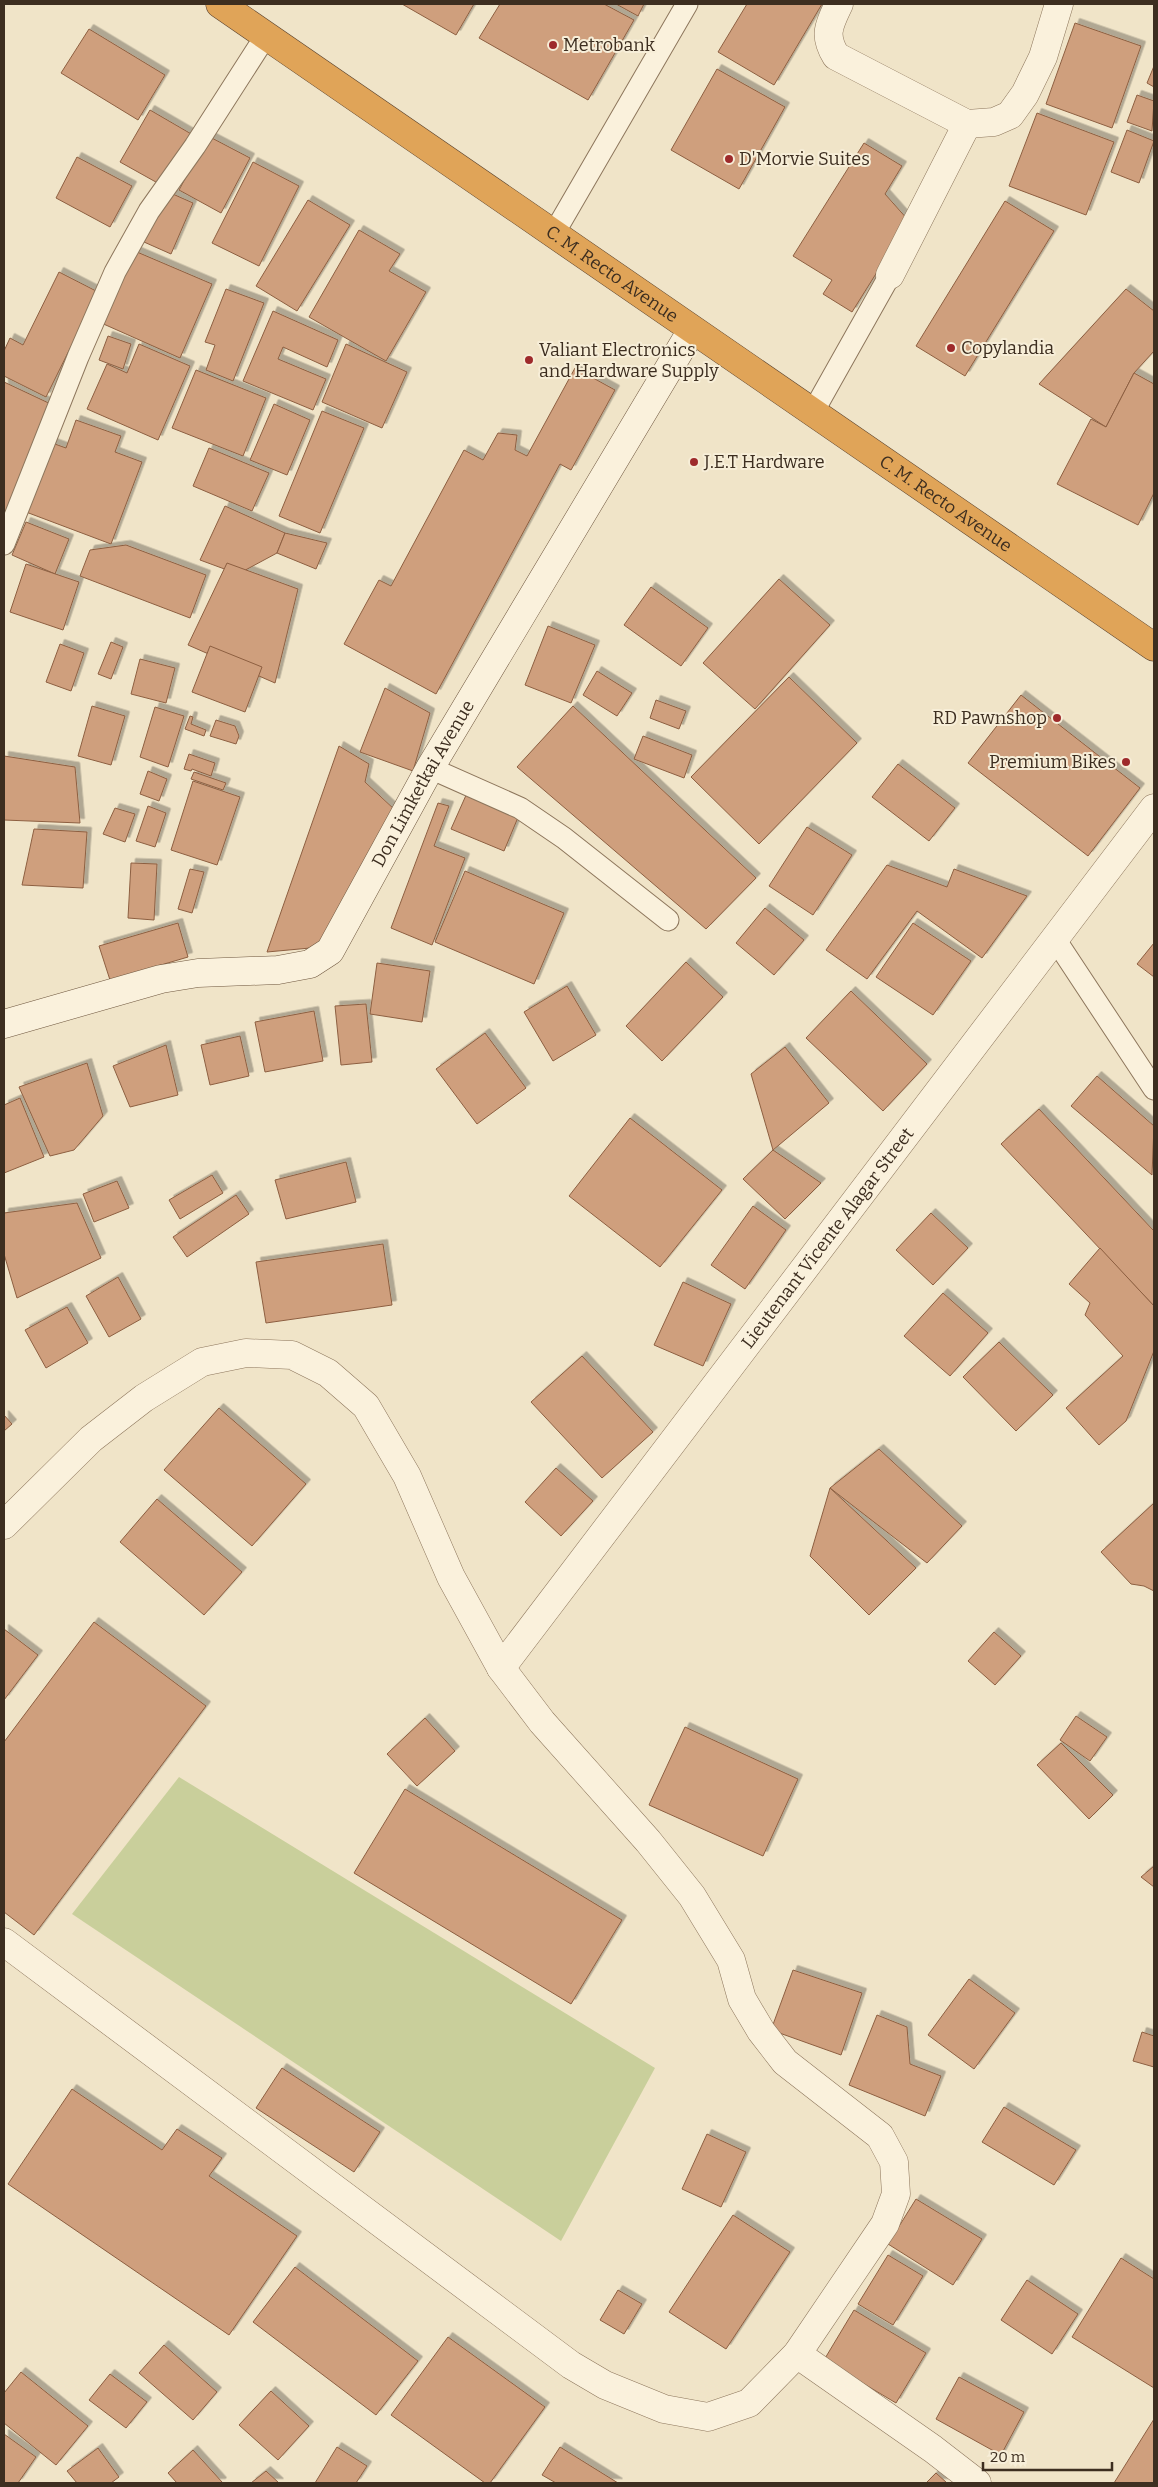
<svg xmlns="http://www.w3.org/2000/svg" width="1158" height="2487" font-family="Bitter,serif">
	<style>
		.green { fill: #c9cf9b }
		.building { fill: #cf9f7d; stroke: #8d5f41; filter: url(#shadow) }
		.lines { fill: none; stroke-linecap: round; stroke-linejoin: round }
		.lane-casing { stroke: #8d765c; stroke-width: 23 }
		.street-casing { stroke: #8d765c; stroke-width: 29 }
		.secondary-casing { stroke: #6f573f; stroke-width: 29 }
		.highway-casing { stroke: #5b4430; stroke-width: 29 }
		.lane { stroke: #faf1dc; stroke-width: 21 }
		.street { stroke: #faf1dc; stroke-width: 28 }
		.secondary { stroke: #faf1dc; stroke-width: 28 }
		.highway { stroke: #e0a458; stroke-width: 28 }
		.poi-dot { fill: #9e2a2b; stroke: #f7eed8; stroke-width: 2 }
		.labels { text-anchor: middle; stroke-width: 4; stroke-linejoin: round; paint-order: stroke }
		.poi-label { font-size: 18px; fill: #3d2e20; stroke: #f7eed8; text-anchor: start }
		.street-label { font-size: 18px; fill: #3d2e20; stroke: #f7eed8 }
	</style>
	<defs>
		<filter id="shadow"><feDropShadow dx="4.5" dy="-4.5" stdDeviation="0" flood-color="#0004"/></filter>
	</defs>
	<rect width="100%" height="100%" fill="#f0e4c8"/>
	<polygon class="green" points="179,1777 655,2068 561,2241 72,1914"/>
	<g class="building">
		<polygon points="402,4 474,4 456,35"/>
		<polygon points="500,4 604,4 634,20 588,100 479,38"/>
		<polygon points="616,4 644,4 638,16"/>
		<polygon points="747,4 822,4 774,85 718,52"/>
		<polygon points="1075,23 1141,46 1112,128 1046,104"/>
		<polygon points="89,29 165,75 138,120 61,73"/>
		<polygon points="1154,66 1154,87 1147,83"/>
		<polygon points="717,69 785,107 739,189 671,150"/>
		<polygon points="1137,95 1154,101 1152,131 1127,122"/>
		<polygon points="150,110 193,135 163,186 120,162"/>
		<polygon points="1037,113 1114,142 1086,215 1009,186"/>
		<polygon points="1127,130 1154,141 1139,183 1111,172"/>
		<polygon points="208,136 250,158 221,213 179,190"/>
		<polygon points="864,143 902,166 885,194 909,221 852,312 823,294 832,280 793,256"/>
		<polygon points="77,157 132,186 110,227 56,198"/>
		<polygon points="253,162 299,186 259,266 212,243"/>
		<polygon points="166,191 193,203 171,254 144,242"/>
		<polygon points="308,200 350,225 297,311 256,286"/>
		<polygon points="1005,201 1054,231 965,376 916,346"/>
		<polygon points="359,230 400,254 389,271 426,292 386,361 309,317"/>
		<polygon points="130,249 212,284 180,358 99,322"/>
		<polygon points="59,272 98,292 46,397 4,376 4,351 10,338 23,345"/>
		<polygon points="226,289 264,303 233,381 206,370 215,345 205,342"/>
		<polygon points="1126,289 1154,311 1154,351 1134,373 1106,427 1039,384"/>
		<polygon points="273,311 338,340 327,367 283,347 278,359 326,379 313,410 243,381"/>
		<polygon points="108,336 131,344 123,369 99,360"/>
		<polygon points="139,344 190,366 158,440 87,409 107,364 127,373"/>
		<polygon points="346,344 407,372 382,428 322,402"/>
		<polygon points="575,368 615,390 571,470 560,464 436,694 344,644 379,580 391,586 464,450 483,460 498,433 517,435 515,450 527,456"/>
		<polygon points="196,370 266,398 243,456 172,428"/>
		<polygon points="1134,373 1154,384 1154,493 1138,525 1057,484 1091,419 1106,427"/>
		<polygon points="4,382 55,406 4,515"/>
		<polygon points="274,404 310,420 287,475 250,460"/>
		<polygon points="322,411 364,428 320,533 279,516"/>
		<polygon points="76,420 121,436 115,452 142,462 111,544 26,512 52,443 66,448"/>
		<polygon points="209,448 269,473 252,511 193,486"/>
		<polygon points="225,506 285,533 277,553 238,574 200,560"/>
		<polygon points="26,522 69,539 55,574 12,555"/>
		<polygon points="285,533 327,543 316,569 277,553"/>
		<polygon points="126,545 206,575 190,618 80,576 90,550"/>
		<polygon points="227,563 298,589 275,683 188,645"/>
		<polygon points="26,564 79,582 63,630 10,612"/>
		<polygon points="779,579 830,625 755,709 703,663"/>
		<polygon points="651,587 708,628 681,666 624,625"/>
		<polygon points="548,626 595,645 571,703 525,685"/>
		<polygon points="111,642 123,647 111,679 98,674"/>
		<polygon points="60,644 84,653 71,691 46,682"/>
		<polygon points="210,646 262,667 245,712 192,692"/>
		<polygon points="140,659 175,668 166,703 131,694"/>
		<polygon points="597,671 632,693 617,716 583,695"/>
		<polygon points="789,677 857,743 759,844 691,777"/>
		<polygon points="385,688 430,713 413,771 360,752"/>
		<polygon points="1021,695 1140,788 1088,856 968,763"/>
		<polygon points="656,700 686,711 679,729 650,718"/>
		<polygon points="92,706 125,716 111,765 78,756"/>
		<polygon points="573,706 756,878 706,929 517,767"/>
		<polygon points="155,707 184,716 168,767 140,757"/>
		<polygon points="190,716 193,717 191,724 206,730 204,736 185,729"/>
		<polygon points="216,720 235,726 239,736 236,744 210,736"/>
		<polygon points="643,736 692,755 684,778 634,759"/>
		<polygon points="339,746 369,764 365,782 395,810 321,947 267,952"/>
		<polygon points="189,754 215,763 211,776 192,769 191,771 184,769"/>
		<polygon points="4,756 75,767 80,823 4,820"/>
		<polygon points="898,764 955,808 929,841 872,797"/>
		<polygon points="148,771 167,779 159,801 140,794"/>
		<polygon points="194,772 226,783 223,790 191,779"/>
		<polygon points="193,781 240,797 217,865 171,850"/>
		<polygon points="467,793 519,815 504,851 451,829"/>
		<polygon points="438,803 449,806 434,846 465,858 432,945 391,928"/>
		<polygon points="148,806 166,813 155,847 136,841"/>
		<polygon points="115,808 135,814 125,842 103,834"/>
		<polygon points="807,827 852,855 813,915 769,886"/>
		<polygon points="34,829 87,832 83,888 22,885"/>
		<polygon points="131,863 157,864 154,920 128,918"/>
		<polygon points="887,865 947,887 954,869 1027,896 982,958 917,911 867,979 826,950"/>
		<polygon points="190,869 204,872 192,913 178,909"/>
		<polygon points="465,871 564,913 534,984 435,942"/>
		<polygon points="765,908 804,940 774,975 736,943"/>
		<polygon points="178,923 188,957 110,980 99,946"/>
		<polygon points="913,923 971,961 933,1015 876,977"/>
		<polygon points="1154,943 1154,977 1137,964"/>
		<polygon points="686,962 723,997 662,1061 626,1026"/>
		<polygon points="377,963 430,971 422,1022 370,1014"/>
		<polygon points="567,986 596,1035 553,1061 524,1012"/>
		<polygon points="851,991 927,1064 883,1111 806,1038"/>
		<polygon points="366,1004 372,1062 341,1065 335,1006"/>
		<polygon points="314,1011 323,1061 265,1072 255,1022"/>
		<polygon points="485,1033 526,1088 477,1124 436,1069"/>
		<polygon points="240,1036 249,1076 210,1085 201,1045"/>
		<polygon points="166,1045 178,1095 130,1107 113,1066"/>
		<polygon points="785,1047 829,1103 773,1150 751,1074"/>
		<polygon points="87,1063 103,1116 74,1150 50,1156 19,1087"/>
		<polygon points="1097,1076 1154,1126 1152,1175 1071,1106"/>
		<polygon points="20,1098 44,1157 4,1173 4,1105"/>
		<polygon points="1039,1109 1154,1231 1154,1306 1001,1144"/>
		<polygon points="630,1118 722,1190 660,1267 569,1196"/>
		<polygon points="773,1150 821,1183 785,1219 743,1179"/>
		<polygon points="346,1162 356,1202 286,1219 275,1180"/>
		<polygon points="212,1175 223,1193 180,1219 169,1200"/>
		<polygon points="117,1181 129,1208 94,1222 83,1194"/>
		<polygon points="236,1195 249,1214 187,1257 173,1237"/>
		<polygon points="77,1203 101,1258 17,1298 4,1254 4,1213"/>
		<polygon points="753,1206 786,1230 745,1289 711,1265"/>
		<polygon points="931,1213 968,1248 933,1285 896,1250"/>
		<polygon points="383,1244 392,1305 266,1323 256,1262"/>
		<polygon points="1100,1248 1154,1306 1154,1351 1126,1421 1099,1445 1066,1408 1123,1356 1085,1315 1090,1303 1069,1284"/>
		<polygon points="118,1277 141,1319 109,1337 86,1296"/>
		<polygon points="683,1282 731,1304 703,1366 654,1345"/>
		<polygon points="943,1293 988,1333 950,1376 904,1336"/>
		<polygon points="67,1307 88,1343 46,1368 25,1330"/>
		<polygon points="999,1342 1053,1395 1016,1431 963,1377"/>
		<polygon points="582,1356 653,1432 602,1478 531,1402"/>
		<polygon points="219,1408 306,1484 252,1546 164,1470"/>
		<polygon points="4,1415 12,1424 4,1431"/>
		<polygon points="879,1449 962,1526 927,1563 830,1488"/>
		<polygon points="556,1468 593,1501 561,1536 525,1502"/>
		<polygon points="830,1488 916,1568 869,1615 810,1556"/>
		<polygon points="157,1499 242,1572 204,1615 120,1542"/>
		<polygon points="1154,1503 1154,1591 1144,1586 1131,1584 1101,1552"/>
		<polygon points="94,1622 206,1706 34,1935 4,1912 4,1742"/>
		<polygon points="4,1629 38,1655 4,1700"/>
		<polygon points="994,1632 1021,1656 995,1685 968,1661"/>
		<polygon points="1076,1716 1107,1737 1090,1761 1060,1740"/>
		<polygon points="425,1718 455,1751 417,1786 387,1754"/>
		<polygon points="685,1727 798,1779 763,1856 649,1805"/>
		<polygon points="1061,1743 1113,1795 1089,1819 1037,1765"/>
		<polygon points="405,1789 622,1920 571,2004 354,1873"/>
		<polygon points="1154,1866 1154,1887 1141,1877"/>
		<polygon points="793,1970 862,1993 841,2055 771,2030"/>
		<polygon points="969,1979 1015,2013 974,2069 928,2035"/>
		<polygon points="877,2015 907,2027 910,2064 941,2076 925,2116 849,2085"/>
		<polygon points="1142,2032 1154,2036 1154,2067 1133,2061"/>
		<polygon points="282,2068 380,2132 354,2172 256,2108"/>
		<polygon points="72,2089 162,2150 177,2129 222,2158 209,2176 297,2236 229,2335 8,2184"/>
		<polygon points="1004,2107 1076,2150 1054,2185 982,2142"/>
		<polygon points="707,2134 746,2152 721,2207 682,2189"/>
		<polygon points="916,2199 982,2239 953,2285 888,2244"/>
		<polygon points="733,2215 790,2252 726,2349 669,2312"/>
		<polygon points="888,2255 923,2276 893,2325 858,2304"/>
		<polygon points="1121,2258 1154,2279 1154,2388 1072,2337"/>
		<polygon points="295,2267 418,2361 376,2415 253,2322"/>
		<polygon points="1027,2280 1078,2314 1052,2354 1001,2320"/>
		<polygon points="618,2290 642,2304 624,2334 600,2320"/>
		<polygon points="854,2310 926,2353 896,2403 824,2360"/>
		<polygon points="448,2337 545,2407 490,2483 485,2483 391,2415"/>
		<polygon points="164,2345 217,2392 193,2420 139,2373"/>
		<polygon points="21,2372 88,2426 56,2465 4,2423 4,2393"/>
		<polygon points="110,2374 147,2402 126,2428 89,2400"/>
		<polygon points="959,2377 1024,2412 1001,2455 936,2419"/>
		<polygon points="271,2391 309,2426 278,2460 239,2425"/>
		<polygon points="1154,2419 1154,2483 1114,2483"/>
		<polygon points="4,2434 36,2457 18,2483 4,2483"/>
		<polygon points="337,2447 367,2466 356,2483 315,2483"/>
		<polygon points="560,2447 618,2483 556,2483 542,2475"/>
		<polygon points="98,2448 119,2477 111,2483 77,2483 67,2471"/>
		<polygon points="193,2450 222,2482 221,2483 177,2483 168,2473"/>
		<polygon points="266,2471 279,2483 251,2483"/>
		<polygon points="936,2473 947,2483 926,2483"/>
	</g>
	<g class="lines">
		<defs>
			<g id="lane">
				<polyline points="553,235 687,4"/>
				<polyline points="813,412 890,275"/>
				<polyline points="4,544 78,357 115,272 149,211 195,146 265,37"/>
				<polyline points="430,768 520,808 564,838 668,920"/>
				<polyline points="1055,939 1154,1089"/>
			</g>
			<g id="street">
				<path d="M839,4C829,25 823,35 836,56L967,124L994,122L1010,115L1025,94L1043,57L1059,4"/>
				<polyline points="890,275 967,124"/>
				<polyline points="4,1525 91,1439 144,1398 202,1362 246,1353 292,1355 328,1373 366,1406 407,1476 451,1577 501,1668 542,1722 648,1841 692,1896 731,1960 742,1999 761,2031 785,2062 880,2136 894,2162 896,2194 885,2224 797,2354 749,2403 708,2417 664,2409 605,2385 571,2365 4,1942"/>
				<path id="s1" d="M501,1668L1154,808"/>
				<polyline points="797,2354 933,2449 977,2483"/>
			</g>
			<g id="secondary">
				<path id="s2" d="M4,1024L161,979L198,973L278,970L310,964L330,951L430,768L692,330"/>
			</g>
			<g id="highway">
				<path id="s3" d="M220,4L1154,647"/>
			</g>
		</defs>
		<use href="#lane" class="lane-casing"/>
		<use href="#street" class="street-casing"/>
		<use href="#secondary" class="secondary-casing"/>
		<use href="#highway" class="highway-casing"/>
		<use href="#lane" class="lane"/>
		<use href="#street" class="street"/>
		<use href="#secondary" class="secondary"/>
		<use href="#highway" class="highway"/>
	</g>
	<g class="poi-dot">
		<circle cx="553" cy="45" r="5"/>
		<circle cx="729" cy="159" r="5"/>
		<circle cx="951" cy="348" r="5"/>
		<circle cx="529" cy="360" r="5"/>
		<circle cx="694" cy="462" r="5"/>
		<circle cx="1057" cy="718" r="5"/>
		<circle cx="1126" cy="762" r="5"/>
	</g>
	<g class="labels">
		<g class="poi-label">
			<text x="563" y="51">Metrobank</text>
			<text x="739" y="165">D'Morvie Suites</text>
			<text x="961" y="354">Copylandia</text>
			<text x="539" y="356">Valiant Electronics<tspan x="539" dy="21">and Hardware Supply</tspan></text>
			<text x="704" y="468">J.E.T Hardware</text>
			<text x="1047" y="724" text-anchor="end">RD Pawnshop</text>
			<text x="1116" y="768" text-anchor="end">Premium Bikes</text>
		</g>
		<g class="street-label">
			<text dy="6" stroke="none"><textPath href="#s3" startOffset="476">C. M. Recto Avenue</textPath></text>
			<text dy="6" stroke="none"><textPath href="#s3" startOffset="881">C. M. Recto Avenue</textPath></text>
			<text dy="6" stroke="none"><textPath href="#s2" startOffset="529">Don Limketkai Avenue</textPath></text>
			<text dy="6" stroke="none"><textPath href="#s1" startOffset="540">Lieutenant Vicente Alagar Street</textPath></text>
		</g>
	</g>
	<rect width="1158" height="2487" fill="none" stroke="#3d2e20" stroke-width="10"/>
	<path d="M983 2462v8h129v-8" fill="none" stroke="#3d2e20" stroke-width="2.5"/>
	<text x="990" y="2462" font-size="15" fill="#3d2e20" stroke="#f7eed8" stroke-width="4" paint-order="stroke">20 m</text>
</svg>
